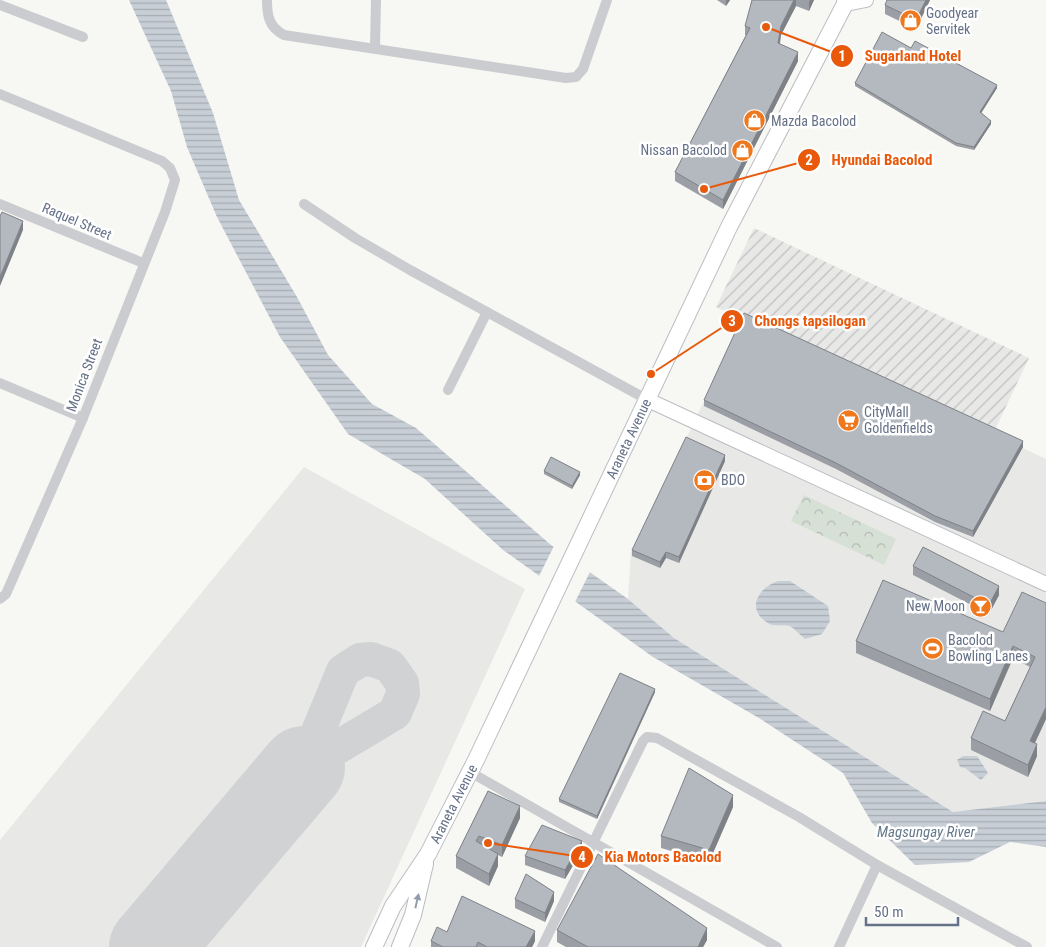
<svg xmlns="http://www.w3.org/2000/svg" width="1046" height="947" font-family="'Roboto Condensed',sans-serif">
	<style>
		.built { fill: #e8e8e7 }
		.industrial { fill: url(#industrial-furrows) }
		.park { fill: url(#park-crowns) }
		.water { fill: url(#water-rules) }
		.pier { fill: #f7f7f4 }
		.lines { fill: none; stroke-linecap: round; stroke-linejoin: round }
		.taxiway { stroke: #d0d2d4; stroke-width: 34 }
		.runway { stroke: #d0d2d4; stroke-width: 84 }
		.secondary-casing { stroke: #bbbfc4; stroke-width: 16 }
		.primary-casing { stroke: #babdc2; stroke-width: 18 }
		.street { stroke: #caccd0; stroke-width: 10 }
		.secondary { stroke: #fff; stroke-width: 14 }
		.primary { stroke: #fff; stroke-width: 16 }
		.wall { fill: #9b9fa5 }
		.shaded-wall { fill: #7e8286 }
		.building { fill: #b4b9c0; stroke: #7e8286 }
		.oneway { fill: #929cab }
		.labels { text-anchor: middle; stroke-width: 5; stroke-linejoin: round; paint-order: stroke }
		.poi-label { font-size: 14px; fill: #647187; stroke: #fff; text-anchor: start }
		.street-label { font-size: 14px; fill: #647187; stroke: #fff }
		.water-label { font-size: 15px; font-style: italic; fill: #65798b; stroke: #fff }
		.leader { fill: none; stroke: #e8590c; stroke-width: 2 }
		.callout-dot { fill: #e8590c; stroke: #fff; stroke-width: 2 }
		.mark-label { font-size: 15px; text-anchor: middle; font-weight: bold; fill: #fff }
		.callout-label { font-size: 15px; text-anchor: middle; font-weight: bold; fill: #e8590c; stroke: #fff; stroke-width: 5; stroke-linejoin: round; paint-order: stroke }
	</style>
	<defs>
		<pattern id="industrial-furrows" width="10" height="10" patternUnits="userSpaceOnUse" patternTransform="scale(1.25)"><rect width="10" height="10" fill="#e8e8e7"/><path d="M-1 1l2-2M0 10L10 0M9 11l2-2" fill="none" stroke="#c0c0c1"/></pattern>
		<pattern id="park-crowns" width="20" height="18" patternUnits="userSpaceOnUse" patternTransform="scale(1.25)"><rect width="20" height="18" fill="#d7e0d5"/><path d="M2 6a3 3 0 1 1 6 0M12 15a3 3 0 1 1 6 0" fill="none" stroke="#b2bab2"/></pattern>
		<pattern id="water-rules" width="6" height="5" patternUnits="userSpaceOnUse" patternTransform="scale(1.25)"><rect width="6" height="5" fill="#c7ced5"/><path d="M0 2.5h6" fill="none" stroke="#a5acb2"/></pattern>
	</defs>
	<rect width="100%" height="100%" fill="#f7f7f4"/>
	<g class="built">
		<polygon points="744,319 1046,459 1046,801 953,812 674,638 628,599 631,552"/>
		<polygon points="304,467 525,589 361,947 0,947 0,840"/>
	</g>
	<polygon class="industrial" points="754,228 1029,358 993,434 716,307"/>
	<polygon class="park" points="804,495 896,539 884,565 791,521"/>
	<g class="water">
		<polygon points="129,0 166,0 213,113 239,200 297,297 328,355 372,404 416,428 551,545 628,599 674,638 953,812 1046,801 1046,847 1010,842 969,862 915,865 872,823 843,773 759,718 653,657 503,550 425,479 348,434 280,337 217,217 187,147 171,91"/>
		<path d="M778,581H790L828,606L830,621L822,634L805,639C800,635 795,629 790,626C784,624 776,627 770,624C745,611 757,588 778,581Z"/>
		<polygon points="963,756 977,756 988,773 981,780 965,768 960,767 957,760"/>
	</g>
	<polygon class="pier" points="555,544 591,570 574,604 538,578"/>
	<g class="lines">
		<polygon class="taxiway" points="371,659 390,666 402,683 403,694 395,713 303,768 343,671 360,660"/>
		<polyline class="runway" points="151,947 303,768"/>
		<defs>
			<g id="secondary">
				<polyline points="844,0 846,4 866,0"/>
				<polyline points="648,400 1046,584"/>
			</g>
			<g id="primary">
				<path id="s1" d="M374,947L393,906L428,854L476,760L729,227L847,0"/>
				<polyline points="400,947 413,915 425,864"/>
			</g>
		</defs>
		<use href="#secondary" class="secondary-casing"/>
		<use href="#primary" class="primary-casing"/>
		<g class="street">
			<path d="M267,0C267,16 269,27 284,35L566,78L576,77L583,69L607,0"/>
			<polyline points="0,5 83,37"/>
			<polyline points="375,47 376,0"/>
			<polyline points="0,94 162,161 170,168 175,180 165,212 83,418 6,594 0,599"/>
			<polyline points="0,204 143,263"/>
			<polyline points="304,204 355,238 410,270 648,400"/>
			<polyline points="0,383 83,418"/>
			<polyline points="448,390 487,312"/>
			<polyline points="470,772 777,947"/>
			<polyline points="542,947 643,741 647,737 657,738 799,817 877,865 1027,947"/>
			<polyline points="839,947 877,865"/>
		</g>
		<use href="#secondary" class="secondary"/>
		<use href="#primary" class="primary"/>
	</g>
	<g class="wall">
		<polygon points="717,0 730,0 726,6"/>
		<polygon points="752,0 814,0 809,11 796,6 781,35 780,44 798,61 723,209 675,181 675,172 746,35 745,35 745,26"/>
		<polygon points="930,0 916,29 885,14 885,5"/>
		<polygon points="911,48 997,88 981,113 991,124 974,150 956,146 855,86 855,83"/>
		<polygon points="704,400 1023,447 973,537 935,522 836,469 704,406"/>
		<polygon points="725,461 679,563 666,558 660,568 632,556 632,550"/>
		<polygon points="544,471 580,475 572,489 544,474"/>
		<polygon points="913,566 999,595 989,614 913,575"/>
		<polygon points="1046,603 1046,719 1035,743 1037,756 1028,777 971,750 971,738 1005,721 1030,667 1013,658 990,711 856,653 856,641 1003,632"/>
		<polygon points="655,692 597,819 559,802 559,799"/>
		<polygon points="488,791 520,818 502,857 498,855 498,866 489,886 456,868 456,856"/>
		<polygon points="733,807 709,862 661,848 661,836"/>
		<polygon points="582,850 565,879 525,865 525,856"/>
		<polygon points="515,899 554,901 545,922 515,908"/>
		<polygon points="557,930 707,940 703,947 566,947 557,942"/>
		<polygon points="447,932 535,941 532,947 431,947 431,941"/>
	</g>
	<g class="shaded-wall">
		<polygon points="726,0 730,0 726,6"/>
		<polygon points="794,0 796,0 796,6 781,35 778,53 778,43 781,26"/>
		<polygon points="810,0 814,0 809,11 809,2"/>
		<polygon points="926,0 930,0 916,29 916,20"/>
		<polygon points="798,52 798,61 723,209 723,200"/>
		<polygon points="997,85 997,88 980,115 980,112"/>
		<polygon points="991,121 991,124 974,150 974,147"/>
		<polygon points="23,221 23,230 0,286 0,277"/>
		<polygon points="1023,441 1023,447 973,537 973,531"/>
		<polygon points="725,455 725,461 679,563 679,557"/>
		<polygon points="580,472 580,475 572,489 572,486"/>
		<polygon points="666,552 666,558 660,568 660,562"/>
		<polygon points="999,586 999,595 989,614 989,605"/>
		<polygon points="1013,646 1013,658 990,711 990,699"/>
		<polygon points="655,689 655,692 597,819 597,816"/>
		<polygon points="1046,707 1046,719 1030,753 1030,741"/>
		<polygon points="1037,744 1037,756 1028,777 1028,765"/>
		<polygon points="733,795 733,807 709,862 709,850"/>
		<polygon points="520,806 520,818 502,857 502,845"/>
		<polygon points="582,841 582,850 565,879 565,870"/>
		<polygon points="498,854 498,866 489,886 489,874"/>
		<polygon points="554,892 554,901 545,922 545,913"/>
		<polygon points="707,928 707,940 703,947 698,947"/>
		<polygon points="535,931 535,941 532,947 526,947"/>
	</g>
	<g class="building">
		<polygon points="752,0 794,0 781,26 778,43 798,52 723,200 675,172 750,28 745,26"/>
		<polygon points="887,0 926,0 916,20 885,5"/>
		<polygon points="882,32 911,48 915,41 997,85 980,112 991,121 974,147 956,143 855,83"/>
		<polygon points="2,212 23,221 0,277 0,216"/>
		<polygon points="744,313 1023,441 973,531 935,516 836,463 704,400"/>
		<polygon points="686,437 725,455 679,557 666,552 660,562 632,550"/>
		<polygon points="551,457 580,472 572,486 544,471"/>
		<polygon points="923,547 999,586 989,605 913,566"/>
		<polygon points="883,580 1003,632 1022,592 1046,603 1046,707 1030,741 1037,744 1028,765 971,738 983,711 1005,721 1035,657 1013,646 990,699 856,641"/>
		<polygon points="620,673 655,689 597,816 559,799"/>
		<polygon points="689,768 733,795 709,850 661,836"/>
		<polygon points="488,791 520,806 502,845 479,836 476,841 498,854 489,874 456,856"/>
		<polygon points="542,825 582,841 565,870 525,856"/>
		<polygon points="598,854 707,928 698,947 588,947 557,930"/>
		<polygon points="526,874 554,892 545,913 515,899"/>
		<polygon points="462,896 535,931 526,947 487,947 478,942 476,947 443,947 431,941 437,927 447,932"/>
	</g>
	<defs><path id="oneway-solid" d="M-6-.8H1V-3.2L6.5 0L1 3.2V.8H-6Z" transform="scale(1.25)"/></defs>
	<use class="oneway" href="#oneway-solid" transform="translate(417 901) rotate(-77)"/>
	<defs>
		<symbol id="shop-disc" viewBox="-11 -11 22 22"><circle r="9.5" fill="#ef771c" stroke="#fff"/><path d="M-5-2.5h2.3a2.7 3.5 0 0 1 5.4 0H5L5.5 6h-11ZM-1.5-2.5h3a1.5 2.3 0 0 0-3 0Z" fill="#fff"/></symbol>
		<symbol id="supermarket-disc" viewBox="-11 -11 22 22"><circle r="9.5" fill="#ef771c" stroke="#fff"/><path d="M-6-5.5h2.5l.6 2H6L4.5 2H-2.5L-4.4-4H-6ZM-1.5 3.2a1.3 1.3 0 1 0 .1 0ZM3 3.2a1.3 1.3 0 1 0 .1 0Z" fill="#fff"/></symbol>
		<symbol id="bank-disc" viewBox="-11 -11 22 22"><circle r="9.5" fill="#ef771c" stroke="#fff"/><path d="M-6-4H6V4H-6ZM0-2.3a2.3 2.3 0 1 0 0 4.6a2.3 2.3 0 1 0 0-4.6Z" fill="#fff"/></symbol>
		<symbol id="bar-disc" viewBox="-11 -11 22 22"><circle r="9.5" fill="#ef771c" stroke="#fff"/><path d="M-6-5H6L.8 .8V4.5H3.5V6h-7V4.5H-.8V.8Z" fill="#fff"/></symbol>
		<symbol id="stadium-disc" viewBox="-11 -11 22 22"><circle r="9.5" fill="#ef771c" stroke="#fff"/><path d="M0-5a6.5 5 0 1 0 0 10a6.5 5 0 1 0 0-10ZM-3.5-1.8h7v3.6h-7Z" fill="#fff"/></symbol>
	</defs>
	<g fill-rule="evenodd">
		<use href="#shop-disc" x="898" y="8" width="25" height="25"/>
		<use href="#shop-disc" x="742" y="108" width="25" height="25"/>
		<use href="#shop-disc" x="730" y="138" width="25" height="25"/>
		<use href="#supermarket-disc" x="836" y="408" width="25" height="25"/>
		<use href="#bank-disc" x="692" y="468" width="25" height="25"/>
		<use href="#bar-disc" x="968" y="594" width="25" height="25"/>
		<use href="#stadium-disc" x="920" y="636" width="25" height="25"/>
	</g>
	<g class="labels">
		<g class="poi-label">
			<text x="926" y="18">Goodyear<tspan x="926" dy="16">Servitek</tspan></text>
			<text x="771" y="126">Mazda Bacolod</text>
			<text x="727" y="155" text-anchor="end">Nissan Bacolod</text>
			<text x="864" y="417">CityMall<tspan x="864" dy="16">Goldenfields</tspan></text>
			<text x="721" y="485">BDO</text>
			<text x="965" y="611" text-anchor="end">New Moon</text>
			<text x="948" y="645">Bacolod<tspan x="948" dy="16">Bowling Lanes</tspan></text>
		</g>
		<g class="street-label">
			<text transform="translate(77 221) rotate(23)" y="5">Raquel Street</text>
			<text transform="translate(84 375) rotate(-69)" y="5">Monica Street</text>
			<text dy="5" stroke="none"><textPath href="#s1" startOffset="569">Araneta Avenue</textPath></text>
			<text dy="5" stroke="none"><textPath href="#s1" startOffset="164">Araneta Avenue</textPath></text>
		</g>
		<g class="water-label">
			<text x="926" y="837">Magsungay River</text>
		</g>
	</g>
	<path class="leader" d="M766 27L842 56M704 189L809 160M651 374L732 321M488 843L582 857"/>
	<g class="callout-dot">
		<circle cx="766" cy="27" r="5"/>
		<circle cx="704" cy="189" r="5"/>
		<circle cx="651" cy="374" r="5"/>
		<circle cx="488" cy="843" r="5"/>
		<circle cx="842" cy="56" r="12"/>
		<circle cx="809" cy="160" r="12"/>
		<circle cx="732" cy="321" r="12"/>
		<circle cx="582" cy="857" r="12"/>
	</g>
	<g class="mark-label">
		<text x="842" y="61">1</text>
		<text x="809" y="165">2</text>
		<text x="732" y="326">3</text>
		<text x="582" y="862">4</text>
	</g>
	<g class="callout-label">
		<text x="913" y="61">Sugarland Hotel</text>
		<text x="882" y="165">Hyundai Bacolod</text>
		<text x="810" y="326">Chongs tapsilogan</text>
		<text x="663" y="862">Kia Motors Bacolod</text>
	</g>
	<path d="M866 917v8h92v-8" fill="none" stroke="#647187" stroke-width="2.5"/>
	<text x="874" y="917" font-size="15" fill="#647187" stroke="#ffffff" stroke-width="4" paint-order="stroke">50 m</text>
</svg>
